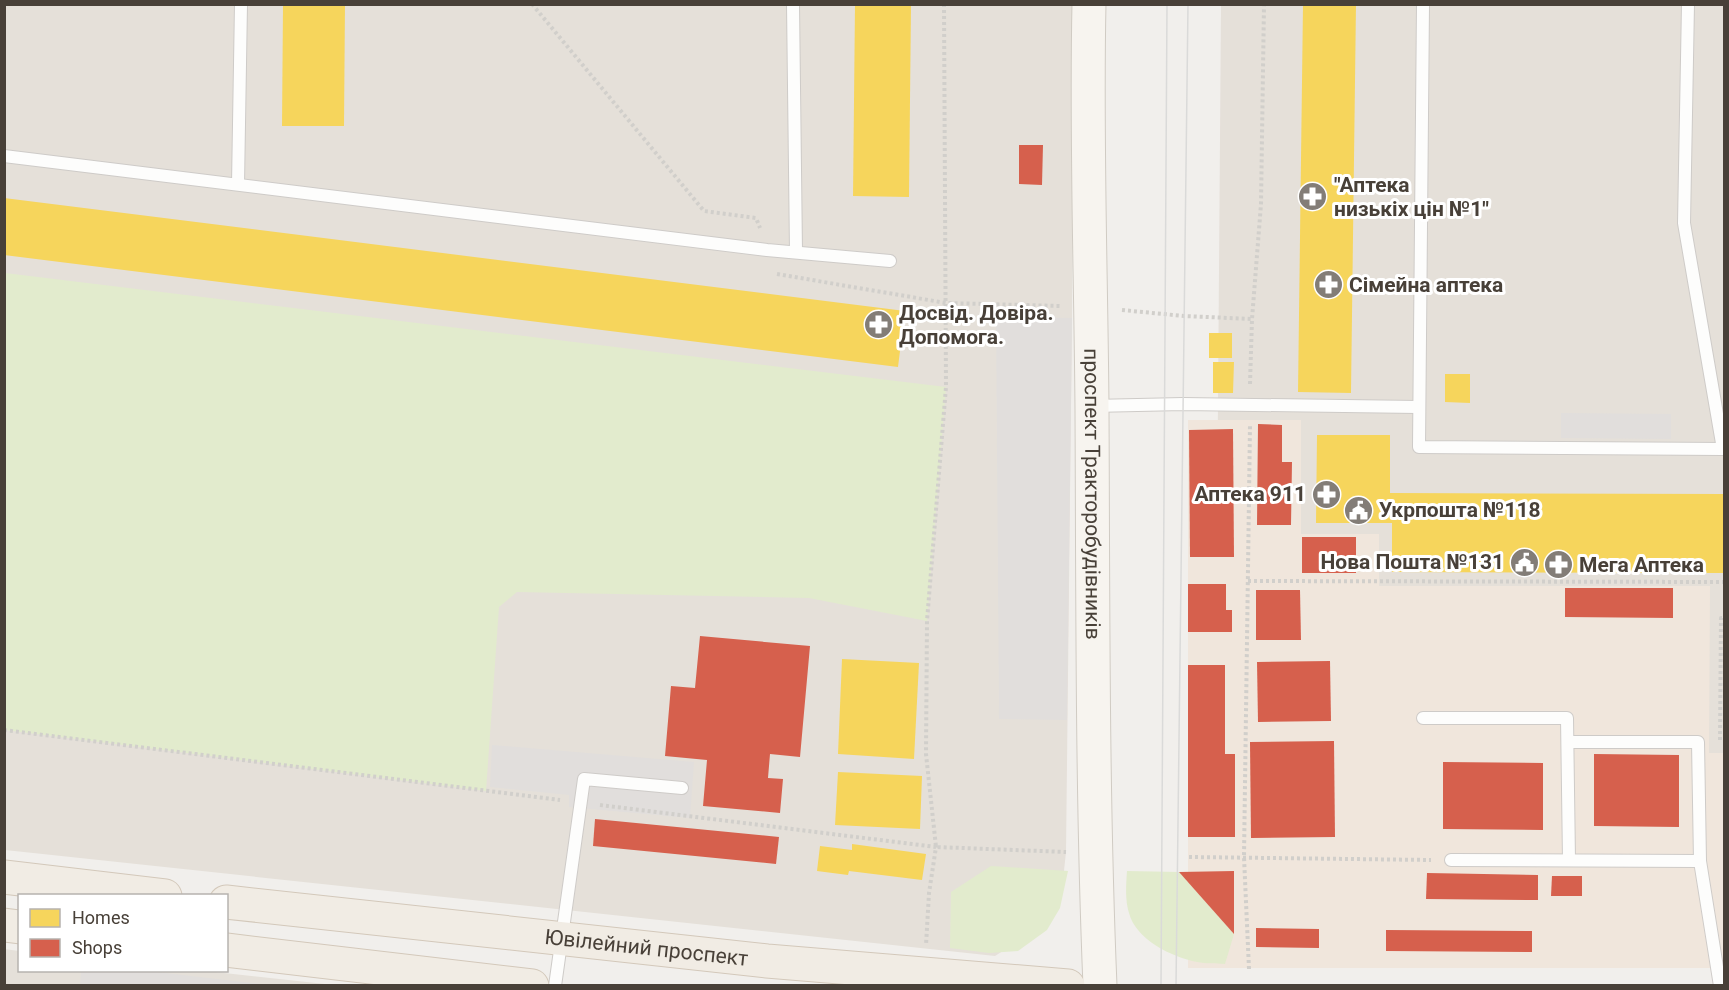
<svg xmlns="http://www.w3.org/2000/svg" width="1729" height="990" font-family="Roboto,sans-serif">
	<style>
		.residential { fill: #e5e0d9 }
		.commercial { fill: #f0e6dc }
		.green { fill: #e2ebcd }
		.parking { fill: #e1dedc }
		.homes { fill: #f6d55c }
		.shops { fill: #d6604d }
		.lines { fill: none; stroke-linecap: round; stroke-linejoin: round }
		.service-casing { stroke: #cecbc8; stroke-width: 14 }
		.secondary-casing { stroke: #d0cbc3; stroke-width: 35 }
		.primary-casing { stroke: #d3c8ba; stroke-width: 35 }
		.path { stroke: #d1cfcb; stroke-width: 4; stroke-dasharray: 3 3; stroke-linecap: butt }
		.service { stroke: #fdfdfc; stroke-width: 12 }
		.secondary { stroke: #f7f4ef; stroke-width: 33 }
		.primary { stroke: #f1ece4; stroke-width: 33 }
		.tram { stroke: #dadad9; stroke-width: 1.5 }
		.labels { text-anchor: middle; stroke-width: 6; stroke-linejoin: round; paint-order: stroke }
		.poi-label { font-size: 21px; font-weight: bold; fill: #484038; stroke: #fff; text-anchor: start }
		.street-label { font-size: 21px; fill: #484038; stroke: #fff }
	</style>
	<rect width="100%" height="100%" fill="#f1efec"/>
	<g class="residential">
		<polygon points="5,5 1073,5 1072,318 1066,852 1062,889 1034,931 995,956 5,850"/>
		<polygon points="1221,5 1724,5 1724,939 1214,935"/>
		<polygon points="4,949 19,951 20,970 197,970 334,985 5,985"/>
	</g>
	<polygon class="commercial" points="1188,420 1301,420 1301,534 1379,534 1379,586 1710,586 1709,753 1724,753 1724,968 1188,968"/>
	<g class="green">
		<polygon points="5,273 946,387 927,621 809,598 517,592 499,607 486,791 5,730"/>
		<polygon points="991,866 1068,871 1060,908 1047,930 1018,951 989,953 950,948 951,892"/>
		<path d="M1127,871L1179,872L1234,934L1225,964C1216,963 1206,964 1197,962C1172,957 1136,940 1129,913C1125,900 1126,885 1127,871Z"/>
	</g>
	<g class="parking">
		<polygon points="996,317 1072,318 1067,720 999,719"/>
		<polygon points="1561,413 1671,414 1671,439 1561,438"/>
		<polygon points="492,745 694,762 690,818 569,807 569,795 490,787"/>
		<polygon points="81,971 148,971 269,985 80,985"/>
	</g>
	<g class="homes">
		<polygon points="283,4 345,4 344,126 282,126"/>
		<polygon points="855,4 911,4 909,197 853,196"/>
		<polygon points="1303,4 1356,4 1351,393 1298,392"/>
		<polygon points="4,198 905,311 898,367 4,255"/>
		<rect x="1209" y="333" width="23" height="25"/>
		<polygon points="1213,362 1234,362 1233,393 1213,393"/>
		<polygon points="1445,374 1470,374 1470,403 1445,402"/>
		<polygon points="1317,435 1390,435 1390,493 1724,494 1724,573 1392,572 1392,523 1316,523"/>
		<polygon points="842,659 919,663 914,759 838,754"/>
		<polygon points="838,772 922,776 920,829 835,825"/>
		<polygon points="852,844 926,854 922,880 849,871 848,875 817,871 820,846 852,850"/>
	</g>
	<g class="shops">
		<polygon points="1019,145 1043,145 1042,185 1019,184"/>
		<polygon points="1258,424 1282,425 1282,462 1292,462 1291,525 1257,525"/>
		<polygon points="1233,429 1234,557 1190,557 1189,430"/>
		<rect x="1302" y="537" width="54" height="36"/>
		<polygon points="1188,584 1226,584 1226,610 1232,610 1232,632 1188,632"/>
		<polygon points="1565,588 1673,588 1673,618 1565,617"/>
		<polygon points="1256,590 1300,590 1301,640 1256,640"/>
		<polygon points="700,636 810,646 800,757 770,754 768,778 783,779 780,813 703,806 707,760 665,756 671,686 695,688"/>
		<polygon points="1330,661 1331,721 1258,722 1257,662"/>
		<polygon points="1188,665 1225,665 1225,754 1235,754 1235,837 1188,837"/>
		<polygon points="1334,741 1335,837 1251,838 1250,742"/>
		<polygon points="1594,754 1679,755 1679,827 1594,826"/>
		<polygon points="1443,762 1543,763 1543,830 1443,829"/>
		<polygon points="595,819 779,837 776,864 593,846"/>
		<polygon points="1234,871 1234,934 1179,872"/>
		<polygon points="1427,873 1538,875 1538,900 1426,899"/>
		<polygon points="1552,876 1582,876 1582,896 1551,896"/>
		<polygon points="1256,928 1319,929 1319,948 1256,947"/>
		<polygon points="1386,930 1532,931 1532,952 1386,951"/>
	</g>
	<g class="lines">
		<defs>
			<g id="service">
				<polyline points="793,4 796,252"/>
				<polyline points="1423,4 1419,447 1724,449"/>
				<polyline points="1688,4 1684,223 1723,449"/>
				<polyline points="4,156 767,250 890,261"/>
				<polyline points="238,184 241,4"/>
				<polyline points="1092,406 1183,404 1418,407"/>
				<polyline points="1423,718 1567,718 1569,860"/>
				<polyline points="1568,742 1698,742 1700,861 1720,986"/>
				<polyline points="1451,860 1700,861"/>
				<polyline points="555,986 584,779 682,788"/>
			</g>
			<g id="secondary">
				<path id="s1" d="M1089,4C1086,139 1091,274 1092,409C1093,601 1092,793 1100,986"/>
			</g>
			<g id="primary">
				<polyline points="4,877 165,896"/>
				<path id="s2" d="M226,902L767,961L1068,986"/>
				<polyline points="4,925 20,927"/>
				<polyline points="226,950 532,986"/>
			</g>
		</defs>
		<use href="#service" class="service-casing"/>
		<use href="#secondary" class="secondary-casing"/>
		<use href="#primary" class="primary-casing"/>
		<g class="path">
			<polyline points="532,4 704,211 756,218 760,228"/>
			<polyline points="944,4 946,387 927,621 926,754 936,847 1066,852"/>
			<polyline points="777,274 946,303 1061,306"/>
			<polyline points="1122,310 1184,316 1252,319"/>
			<polyline points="1250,384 1252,319 1261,204 1264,4"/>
			<polyline points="1248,581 1724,582"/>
			<polyline points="4,730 560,800"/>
			<polyline points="1720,740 1721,618 1724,618"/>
			<polyline points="600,805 936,847 929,893 926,945"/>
			<polyline points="1189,857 1431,860"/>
			<polyline points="1249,969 1244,857 1250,425"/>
		</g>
		<use href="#service" class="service"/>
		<use href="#secondary" class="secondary"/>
		<use href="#primary" class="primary"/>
		<g class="tram">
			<polyline points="1161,986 1167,4"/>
			<polyline points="1176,986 1188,4"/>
		</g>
	</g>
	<defs>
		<symbol id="pharmacy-disc" viewBox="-11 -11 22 22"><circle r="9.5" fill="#837d77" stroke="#fff"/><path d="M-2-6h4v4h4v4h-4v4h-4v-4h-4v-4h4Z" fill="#fff"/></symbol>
		<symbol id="civic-disc" viewBox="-11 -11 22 22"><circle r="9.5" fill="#837d77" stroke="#fff"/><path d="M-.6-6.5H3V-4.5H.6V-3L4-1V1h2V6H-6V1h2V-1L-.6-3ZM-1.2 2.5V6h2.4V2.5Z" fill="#fff"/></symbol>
	</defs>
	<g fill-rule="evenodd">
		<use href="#pharmacy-disc" x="1296" y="180" width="33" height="33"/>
		<use href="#pharmacy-disc" x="1312" y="268" width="33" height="33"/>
		<use href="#pharmacy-disc" x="862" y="308" width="33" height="33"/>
		<use href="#pharmacy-disc" x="1310" y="478" width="33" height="33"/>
		<use href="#civic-disc" x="1342" y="494" width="33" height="33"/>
		<use href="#civic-disc" x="1508" y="546" width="33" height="33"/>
		<use href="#pharmacy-disc" x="1542" y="548" width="33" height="33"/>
	</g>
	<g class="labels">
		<g class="poi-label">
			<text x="1334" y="192">"Аптека<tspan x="1334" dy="24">низькіх цін №1"</tspan></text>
			<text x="1349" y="292">Сімейна аптека</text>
			<text x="899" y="320">Досвід. Довіра.<tspan x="899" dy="24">Допомога.</tspan></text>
			<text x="1306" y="501" text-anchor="end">Аптека 911</text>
			<text x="1379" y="517">Укрпошта №118</text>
			<text x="1504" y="569" text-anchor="end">Нова Пошта №131</text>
			<text x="1579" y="572">Мега Аптека</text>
		</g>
		<g class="street-label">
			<text dy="7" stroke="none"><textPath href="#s1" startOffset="490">проспект Тракторобудівників</textPath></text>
			<text dy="7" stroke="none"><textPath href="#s2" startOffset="423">Ювілейний проспект</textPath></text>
		</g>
	</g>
	<rect width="1729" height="990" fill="none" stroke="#484038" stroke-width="12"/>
	<rect x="18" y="894" width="210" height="78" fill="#ffffff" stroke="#b6b3af" stroke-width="1.5"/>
	<rect x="30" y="909" width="30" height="18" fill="#f6d55c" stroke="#b6b3af" stroke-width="1.5"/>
	<text x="72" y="924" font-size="18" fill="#484038">Homes</text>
	<rect x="30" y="939" width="30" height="18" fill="#d6604d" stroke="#b6b3af" stroke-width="1.5"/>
	<text x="72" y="954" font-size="18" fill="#484038">Shops</text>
</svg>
